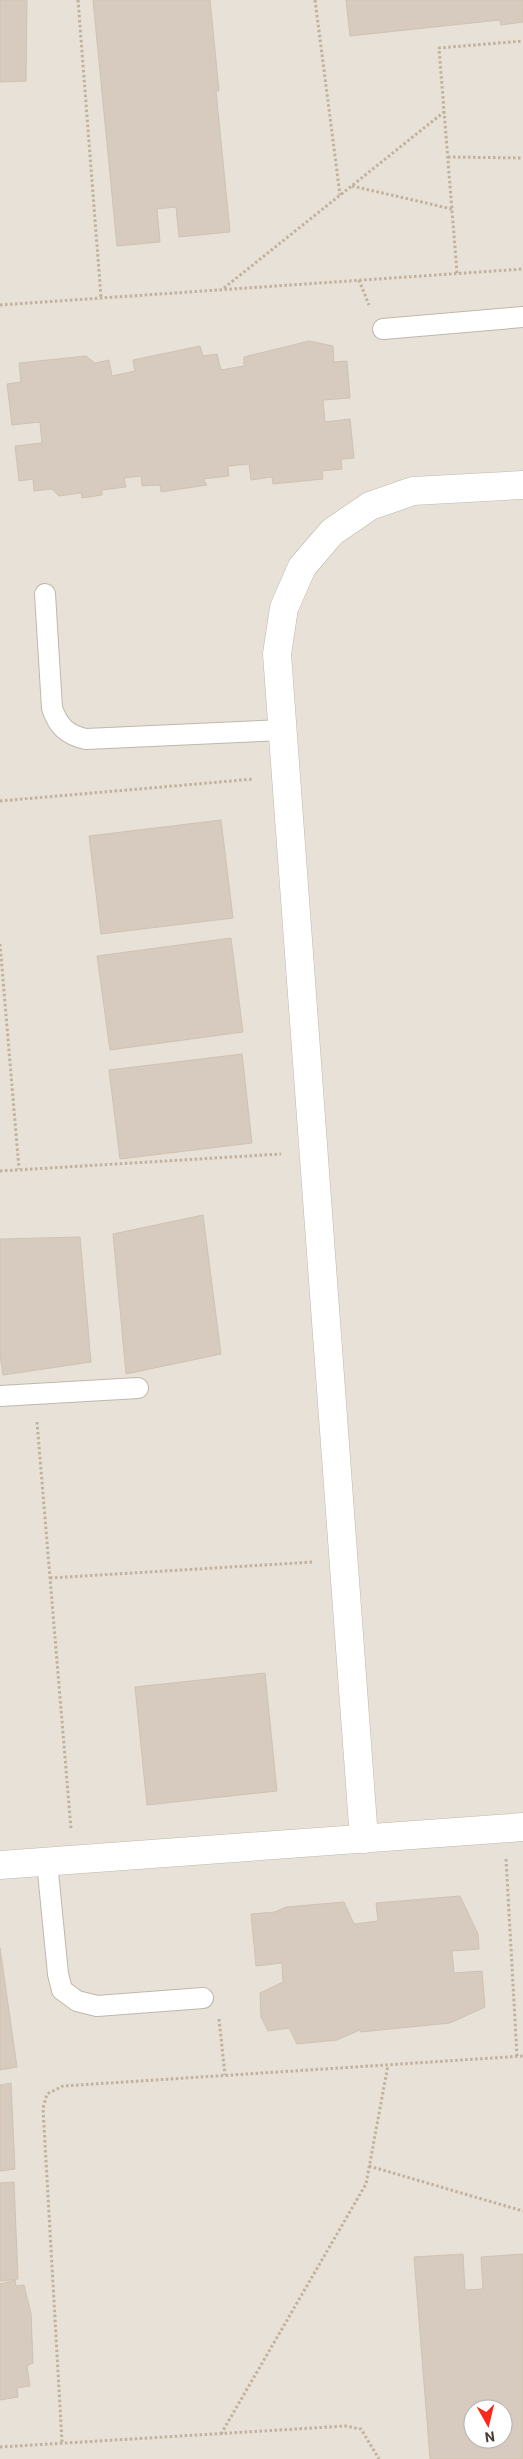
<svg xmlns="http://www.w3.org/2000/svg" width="523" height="2459" font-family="Roboto,sans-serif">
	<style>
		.residential { fill: #e8e1d7; fill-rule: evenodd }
		.building { fill: #d6cbbe; stroke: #d1c2b1; fill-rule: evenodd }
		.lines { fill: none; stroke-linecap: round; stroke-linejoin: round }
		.service-casing { stroke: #c0b7ab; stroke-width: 22 }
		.minor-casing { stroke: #c0b7ab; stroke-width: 29 }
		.path { stroke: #c2b19c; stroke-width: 3; stroke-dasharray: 2.5 2.5; stroke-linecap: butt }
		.service { stroke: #fff; stroke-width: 20 }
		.minor { stroke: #fff; stroke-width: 28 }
	</style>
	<rect width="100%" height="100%" fill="#f4f0e9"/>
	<path class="residential" d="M0,0H523V2459H0ZM473,2409H503V2439H473Z"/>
	<g class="building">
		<polygon points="0,0 27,0 26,81 0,82"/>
		<polygon points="93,0 210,0 219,91 216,91 230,232 179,237 176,207 157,209 160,242 117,246"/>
		<polygon points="346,0 523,0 523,22 501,25 500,20 350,36"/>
		<polygon points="309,341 333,346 334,362 347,361 350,398 323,400 325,422 350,419 354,458 341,459 342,469 322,471 323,479 273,484 272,477 251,480 249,464 228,466 229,476 203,479 207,485 161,492 160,485 142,486 141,476 124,478 126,487 102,490 102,495 82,498 81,493 59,496 52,489 34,491 33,479 19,481 15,446 42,443 40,422 12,425 7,384 21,382 19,363 86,356 95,363 109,360 112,376 135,371 133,360 200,346 203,356 217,354 221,370 244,366 244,357"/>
		<polygon points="221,820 233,918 101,934 89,836"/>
		<polygon points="231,938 243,1032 110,1050 97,956"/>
		<polygon points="242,1054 252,1143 120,1159 109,1070"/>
		<polygon points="203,1215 221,1354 126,1374 113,1234"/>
		<polygon points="80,1237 91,1362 3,1375 0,1355 0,1239"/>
		<polygon points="265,1673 277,1791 147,1805 135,1687"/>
		<polygon points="460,1896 478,1934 479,1949 452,1951 454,1973 482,1971 485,2007 450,2023 361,2032 360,2030 337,2040 297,2044 289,2028 268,2031 261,2017 260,1993 283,1982 282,1963 256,1966 251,1914 275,1912 286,1907 344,1902 354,1924 378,1921 376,1903"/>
		<polygon points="0,1948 17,2067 0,2070"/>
		<polygon points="11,2083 15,2169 0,2171 0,2085"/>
		<polygon points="14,2182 18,2279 0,2281 0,2183"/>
		<path d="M463,2254L465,2290L483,2289L481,2257L523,2254V2459H430L414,2257ZM473,2409H503V2439H473Z"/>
		<polygon points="15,2280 16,2286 24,2285 31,2313 33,2363 27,2366 30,2386 17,2388 18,2397 0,2400 0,2284"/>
	</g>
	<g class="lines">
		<defs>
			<g id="service">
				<polyline points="383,329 523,317"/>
				<path d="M45,594L52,708C58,726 67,735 86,739L283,730"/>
				<polyline points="0,1396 138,1388"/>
				<polyline points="47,1862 58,1974 62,1990 77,2001 97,2006 203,1998"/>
			</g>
			<g id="minor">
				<polyline points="364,1839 277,654 284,608 302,567 332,532 370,506 413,491 523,485"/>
				<polyline points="0,1865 523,1827"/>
			</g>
		</defs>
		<use href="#service" class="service-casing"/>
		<use href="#minor" class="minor-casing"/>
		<g class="path">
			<polyline points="78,0 101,297"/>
			<polyline points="315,0 340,195"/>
			<polyline points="448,157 523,158"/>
			<polyline points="352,186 452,209"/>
			<polyline points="457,273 439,48 523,41"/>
			<polyline points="359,280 369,305"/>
			<polyline points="224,288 444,112"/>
			<polyline points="0,305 523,269"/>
			<polyline points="0,801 254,779"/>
			<polyline points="0,944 19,1169"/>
			<polyline points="0,1171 281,1154"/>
			<polyline points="37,1422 71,1829"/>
			<polyline points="50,1578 313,1562"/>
			<polyline points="506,1859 517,2056"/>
			<polyline points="219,2019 225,2075"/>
			<polyline points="369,2166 523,2211"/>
			<polyline points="221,2434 366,2184 388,2065"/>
			<polyline points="62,2442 43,2108 47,2094 63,2086 523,2056"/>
			<polyline points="0,2447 345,2426 361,2429 379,2459"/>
		</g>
		<use href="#service" class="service"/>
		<use href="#minor" class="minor"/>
	</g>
	<g transform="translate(488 2424) rotate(172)"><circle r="24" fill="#ffffff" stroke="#b6b3af"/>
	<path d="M0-4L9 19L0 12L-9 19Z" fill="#fa271a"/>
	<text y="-8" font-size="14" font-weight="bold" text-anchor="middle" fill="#484037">N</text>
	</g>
</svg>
